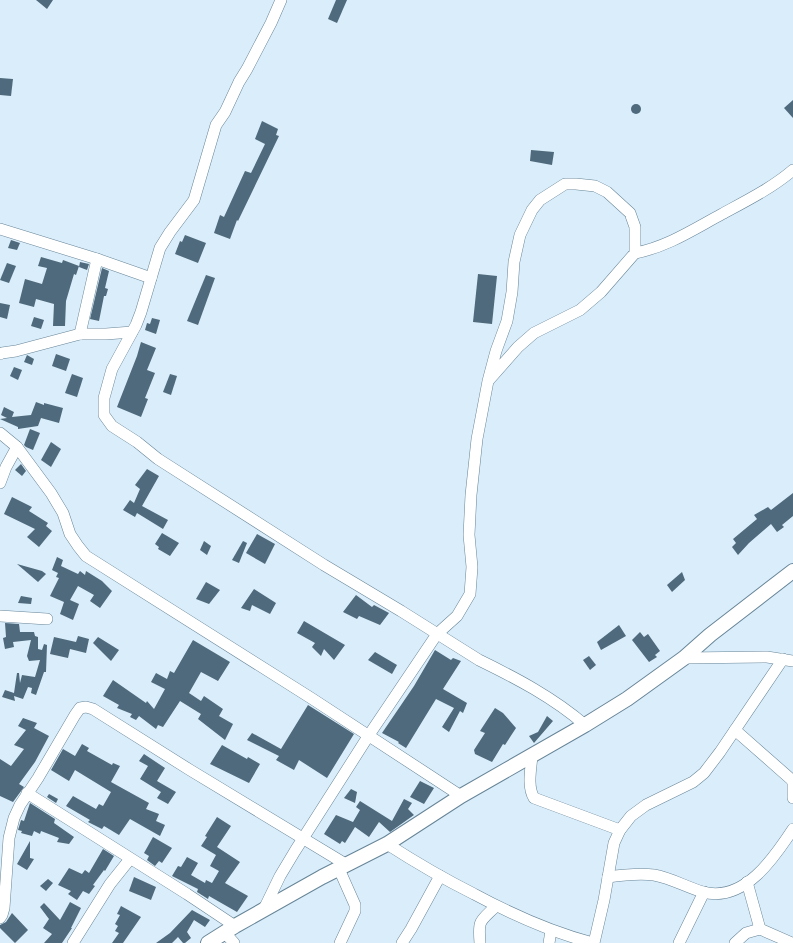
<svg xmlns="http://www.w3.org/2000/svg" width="793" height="943" font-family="Arial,sans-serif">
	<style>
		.building { fill: #4e6a7c }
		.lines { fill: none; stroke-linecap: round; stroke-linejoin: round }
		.minor-casing { stroke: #678598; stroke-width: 12 }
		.tertiary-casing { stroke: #678598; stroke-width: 16 }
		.minor { stroke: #fff; stroke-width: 11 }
		.tertiary { stroke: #fff; stroke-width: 14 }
	</style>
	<rect width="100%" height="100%" fill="#daedfa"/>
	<g class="building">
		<polygon points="36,0 53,0 47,9"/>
		<polygon points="336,0 347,0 337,23 328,19"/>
		<polygon points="0,78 13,79 11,96 0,95"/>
		<polygon points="793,100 793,118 784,108"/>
		<circle cx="636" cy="109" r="5"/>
		<polygon points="262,121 278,129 276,135 279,136 238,221 237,220 230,239 214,233 220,215 224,217 245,171 251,173 265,144 255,139"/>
		<polygon points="531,150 554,152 552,165 530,161"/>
		<polygon points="185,235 206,243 198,263 175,254 180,241 182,242"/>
		<polygon points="11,240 20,243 17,250 8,248"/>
		<polygon points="41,257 62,263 63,260 79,266 76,275 74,274 66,301 65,326 53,326 54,304 36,299 34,307 19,303 25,279 42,284 47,268 38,266"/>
		<polygon points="80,262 89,264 87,270 79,267"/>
		<polygon points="7,263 16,266 9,283 0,280"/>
		<polygon points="102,268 109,271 105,288 108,289 106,296 104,296 99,321 90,319"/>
		<polygon points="478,274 497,276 492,324 473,322"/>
		<polygon points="206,275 215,278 198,325 187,321"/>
		<polygon points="0,303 10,305 7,319 0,317"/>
		<polygon points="34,317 44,320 41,329 31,326"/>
		<polygon points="152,318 160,320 156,334 145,330 147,323 150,324"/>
		<polygon points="141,342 156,348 147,370 155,373 145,398 148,399 141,417 117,407 137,356"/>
		<polygon points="56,354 70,359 66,371 52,366"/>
		<polygon points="27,355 34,359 32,365 24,362"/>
		<polygon points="14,367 22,370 18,380 10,376"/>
		<polygon points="72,374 83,378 77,397 65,393"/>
		<polygon points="170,374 177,376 171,395 163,392"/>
		<polygon points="36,402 44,405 44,403 63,408 59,423 41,418 38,426 18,429 18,427 0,419 7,418 1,415 4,407 14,412 12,417 31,415"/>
		<polygon points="30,429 40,433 33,450 26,447 24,445"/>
		<polygon points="51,442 61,449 51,467 41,460"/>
		<polygon points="21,464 26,471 22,476 15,470"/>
		<polygon points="147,469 159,476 142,506 168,520 163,529 137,513 135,517 123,510 130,500 134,503 140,489 135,485"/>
		<polygon points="793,493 793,516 782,525 784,527 777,532 771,524 749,543 738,555 732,547 736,543 733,539 757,519 754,515 768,507 771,510"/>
		<polygon points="12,497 32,507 29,511 48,523 46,526 52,531 39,547 27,537 35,529 4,514"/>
		<polygon points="162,533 179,543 170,556 158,549 159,547 155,544"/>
		<polygon points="257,534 275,544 265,564 246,553"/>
		<polygon points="204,541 211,546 207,555 200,550"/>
		<polygon points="243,541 247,543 239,563 232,560"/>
		<polygon points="57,557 63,560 61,566 78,574 80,571 85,575 86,571 102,581 112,591 100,608 90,601 94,595 78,586 70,600 79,604 73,620 60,614 64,602 50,596 59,578 56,577 58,573 52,570"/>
		<polygon points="17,564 42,571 46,574 38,582"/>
		<polygon points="682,572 685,580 672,592 667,585"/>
		<polygon points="206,582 220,590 209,604 196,599"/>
		<polygon points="254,589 276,603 270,614 252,605 250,611 241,608"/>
		<polygon points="356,595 372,607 374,605 389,613 380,625 359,616 357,619 343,612"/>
		<polygon points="21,596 32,598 31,604 18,603"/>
		<polygon points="304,621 345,645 334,660 324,649 321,656 312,647 315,643 297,633"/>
		<polygon points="5,623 19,624 20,632 34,632 35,636 38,637 38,649 42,650 44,644 47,645 46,672 44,672 36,695 31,693 32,688 28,687 23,699 14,696 15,701 2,697 5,690 14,693 17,673 19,673 20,683 22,675 35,677 40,660 29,661 27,656 31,640 13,642 14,647 5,649 3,638 6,637"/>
		<polygon points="619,625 626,636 601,650 597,642"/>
		<polygon points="640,632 644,637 648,634 660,651 655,655 657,657 649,662 632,640"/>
		<polygon points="78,636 89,639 86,653 70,649 68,658 50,654 54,637 76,642"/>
		<polygon points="98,637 119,650 111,661 93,643"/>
		<polygon points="193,640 230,662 218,681 201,672 189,693 201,701 204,696 223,709 219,716 233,724 225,740 198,719 201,714 180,701 163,727 158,725 156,729 139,716 136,720 130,717 132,714 117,708 119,705 103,696 113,680 146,703 147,701 154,709 165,689 151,682 156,673 167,679 170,671 174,673"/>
		<polygon points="435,650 451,660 453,658 461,661 443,689 467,703 463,713 460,711 449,732 442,727 454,708 436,699 406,748 398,743 399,742 382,733 414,686"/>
		<polygon points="375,652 397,665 392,674 368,660"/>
		<polygon points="589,656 596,665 590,670 583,660"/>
		<polygon points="308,705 354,734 327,778 299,760 294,770 276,760 279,756 247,740 252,733 281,749"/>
		<polygon points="495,708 503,713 516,728 505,745 503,744 492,762 475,754 474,750 485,733 480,731"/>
		<polygon points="547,716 553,721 534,743 529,736 538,732"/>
		<polygon points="23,718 37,723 34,728 49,736 35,762 19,784 24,787 13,802 0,796 0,759 11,766 24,749 14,745 26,730 18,726"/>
		<polygon points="82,744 89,748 87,751 112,765 113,763 120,766 111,782 149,803 146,809 159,814 156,821 165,825 160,836 130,819 119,835 104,826 102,829 88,822 90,820 66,806 73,796 96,809 99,804 103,806 111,792 75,770 69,781 51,770 63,749 75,756"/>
		<polygon points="222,745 247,759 248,757 260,764 249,783 210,764"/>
		<polygon points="144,754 165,768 157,781 176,792 168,804 157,798 161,792 140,779 148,766 139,761"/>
		<polygon points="420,781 434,788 424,804 410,797"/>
		<polygon points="351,789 357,792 355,803 344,798"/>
		<polygon points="49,794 58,799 56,803 47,797"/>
		<polygon points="404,799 412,803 408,809 414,815 390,832 379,822 369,837 355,827 345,843 342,841 340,844 324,834 336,815 353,822 360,810 356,807 360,801 392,821"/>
		<polygon points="30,803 55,819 54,823 74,837 69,844 57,842 59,838 41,831 40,834 34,831 32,836 21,833 22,831 18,830 21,820 24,821"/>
		<polygon points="217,817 231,826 217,847 240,862 225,883 248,896 237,912 209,896 208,899 197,892 198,889 172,876 178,866 181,867 187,857 198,863 191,875 205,883 206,880 212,883 219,871 210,866 216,855 201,846 207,837 205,836"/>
		<polygon points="153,837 172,848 162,863 159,861 155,866 147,860 149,856 144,853"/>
		<polygon points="30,841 30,858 34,859 27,870 17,864"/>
		<polygon points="103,849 114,856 105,871 104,870 93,885 95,886 89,894 83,891 77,900 68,894 71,891 58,885 69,868 82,874 85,870 89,873"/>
		<polygon points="134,877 156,887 151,900 129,891"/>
		<polygon points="48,879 53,883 46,891 40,886"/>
		<polygon points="70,902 81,908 71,928 72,928 62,943 44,943 52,934 43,928 49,919 40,907 44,903 60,920"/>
		<polygon points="121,906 141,917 123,943 112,943 119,933 115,931 118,926 115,924 120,915 117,914"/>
		<polygon points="192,910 210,920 205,927 194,920 187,932 191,938 185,943 183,943 178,937 172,943 156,943 170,933"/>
		<polygon points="12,913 28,930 15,943 0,928 0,925 6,922"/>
	</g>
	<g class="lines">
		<defs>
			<g id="minor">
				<path d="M281,0L271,23L247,69L239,82L225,112L216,125L194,200L170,232L160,248L141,312L136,325L112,369L104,398V415L112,426L137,442L158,459L324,565L401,611L479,660C516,678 554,698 585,725"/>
				<polyline points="0,229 97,259 151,278"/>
				<path d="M635,253C667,247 694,229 722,214C746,201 772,188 793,170"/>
				<polyline points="80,334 97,259"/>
				<polyline points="0,354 2,353 16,351 80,334 106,334 132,332"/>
				<polyline points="0,433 17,447 51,493 63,513 70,534 78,546 86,556 311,698 461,796"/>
				<polyline points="0,483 6,467 17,447"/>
				<polyline points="0,616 47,619"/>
				<polyline points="684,658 767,657 793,661"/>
				<polyline points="735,730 793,781"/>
				<path d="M532,756C531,768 527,787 534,798L620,830"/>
				<polyline points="793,782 793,798"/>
				<polyline points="27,793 187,894 235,926"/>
				<path d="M387,844C415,862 444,879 474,894C513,915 551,932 593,943"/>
				<polyline points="339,869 355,905 355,911 340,943"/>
				<path d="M608,877C622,875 639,873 654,875C671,878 686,887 703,892C744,903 774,858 793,829"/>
				<polyline points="747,882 760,929"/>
				<polyline points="264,909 280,876 295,851 369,735 437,634 457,616 470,594 472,567 469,535 471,495 477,439 488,381 496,351 507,321 512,292 514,262 520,235 532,210 540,200 565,184 576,184 595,186 607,192 630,213 635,227 635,253 601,292 580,310 534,333 518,347 488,381"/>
				<polyline points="0,918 2,915 4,908 9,838 14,818 20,805 38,778 75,715 80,708 86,707 93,709 190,770 347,865"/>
				<polyline points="225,933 234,943"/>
				<polyline points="73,943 110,884 130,859"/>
				<polyline points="402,943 411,929 440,876"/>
				<path d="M480,943C478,919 480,922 496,906"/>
				<polyline points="549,943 551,931"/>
				<polyline points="594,943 604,900 614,843 620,830 631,816 646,805 693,782 704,773 720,752 783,659"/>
				<polyline points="679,943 704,892"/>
				<polyline points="735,943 746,933 760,929 792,943"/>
			</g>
			<polyline id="tertiary" points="208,943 235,926 322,877 387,844 461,796 585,725 627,699 684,658 710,635 793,571"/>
		</defs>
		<use href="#minor" class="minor-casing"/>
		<use href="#tertiary" class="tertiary-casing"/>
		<use href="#minor" class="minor"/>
		<use href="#tertiary" class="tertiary"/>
	</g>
</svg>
